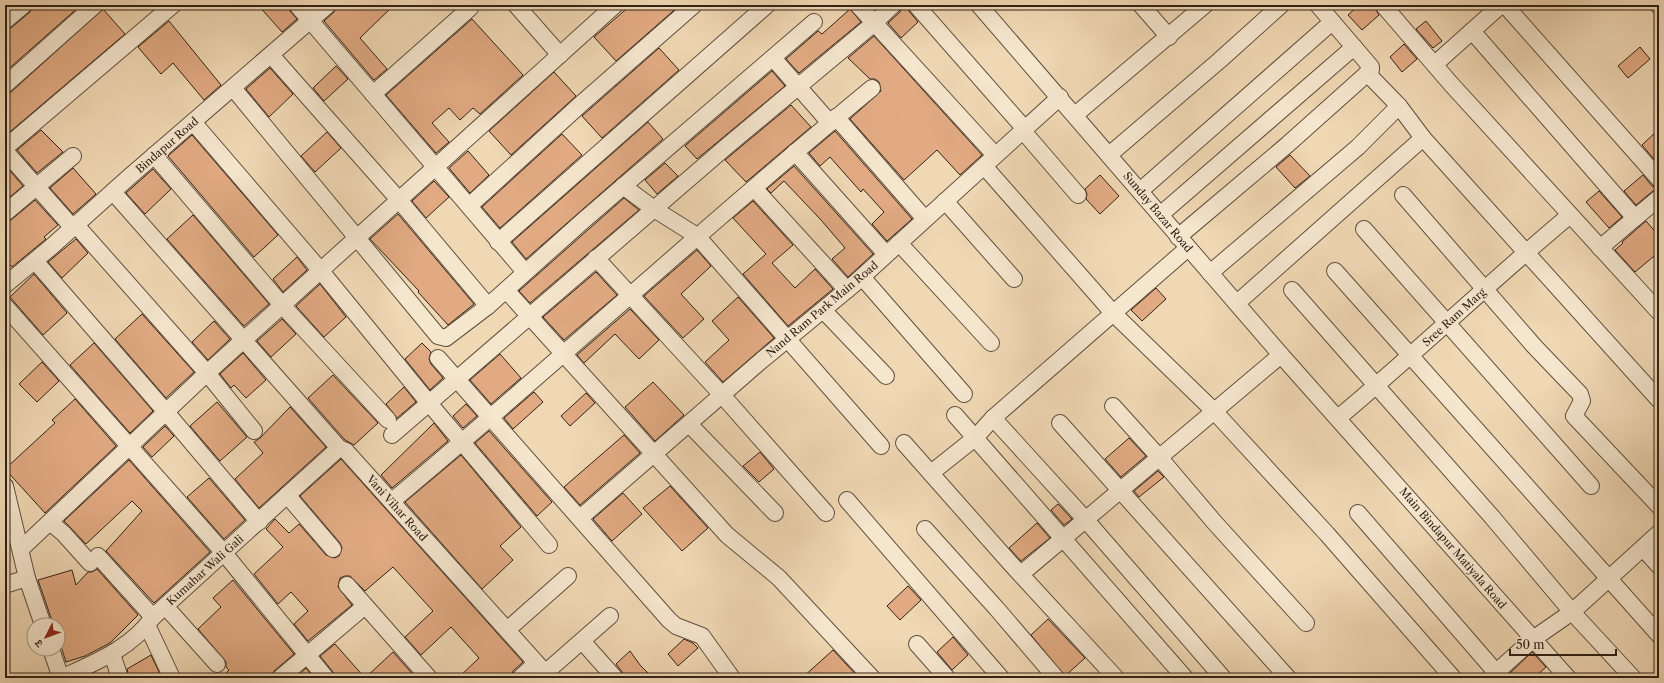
<svg xmlns="http://www.w3.org/2000/svg" width="1664" height="683" font-family="'Libre Caslon Text','Noto Serif Devanagari',serif">
	<style>
		.building { fill: #e1aa83; stroke: #302216 }
		.lines { fill: none; stroke-linecap: round; stroke-linejoin: round }
		.street-casing { stroke: #60503e; stroke-width: 18 }
		.street { stroke: #f5e6ce; stroke-width: 16 }
		.labels { text-anchor: middle; stroke-width: 3; stroke-linejoin: round; paint-order: stroke }
		.street-label { font-size: 11px; fill: #302216; stroke: #f5e6ce }
	</style>
	<rect width="100%" height="100%" fill="#f0d8b4"/>
	<filter id="stains"><feTurbulence type="fractalNoise" baseFrequency=".005" numOctaves="4"/><feColorMatrix values="0 0 0 0 .2 0 0 0 0 .09 0 0 0 0 .02 0 0 0 .5 -.17"/></filter>
	<radialGradient id="worn" r=".72"><stop offset=".6" stop-color="#630" stop-opacity="0"/><stop offset="1" stop-color="#630" stop-opacity=".3"/></radialGradient>
	<g class="building">
		<polygon points="33,5 81,5 5,72 5,30 11,28 30,12"/>
		<polygon points="258,5 288,5 290,11 297,19 282,32"/>
		<polygon points="337,5 394,5 360,38 387,69 374,80 324,21 334,12"/>
		<polygon points="631,5 680,5 616,61 594,37"/>
		<polygon points="903,5 907,5 909,11 918,22 901,38 888,23 900,12"/>
		<polygon points="1359,5 1373,5 1379,15 1362,30 1348,15"/>
		<polygon points="103,9 125,34 5,136 5,94 11,92"/>
		<polygon points="850,9 861,22 799,73 786,59 818,31 822,34"/>
		<polygon points="472,19 523,75 480,114 473,108 460,120 449,108 432,123 449,142 436,153 386,95"/>
		<polygon points="169,21 221,85 204,100 173,63 161,74 138,47"/>
		<polygon points="1426,21 1442,41 1433,48 1416,29"/>
		<polygon points="874,36 982,155 960,175 937,150 904,180 850,119 881,91 879,82 875,79 870,79 848,58"/>
		<polygon points="1404,44 1417,59 1402,72 1390,57"/>
		<polygon points="1640,47 1650,59 1628,78 1618,66"/>
		<polygon points="659,48 679,70 602,138 582,116"/>
		<polygon points="336,66 348,79 324,101 313,88"/>
		<polygon points="270,68 293,94 269,117 246,89"/>
		<polygon points="772,71 785,86 697,159 685,146"/>
		<polygon points="554,72 576,96 511,155 489,131"/>
		<polygon points="791,105 811,127 746,182 725,160"/>
		<polygon points="648,122 663,139 526,259 512,242"/>
		<polygon points="1659,129 1659,165 1642,145"/>
		<polygon points="41,130 63,152 37,173 17,150"/>
		<polygon points="835,131 912,219 887,241 872,224 884,212 863,189 861,192 830,157 820,166 809,153"/>
		<polygon points="327,132 341,148 315,172 301,156"/>
		<polygon points="562,134 582,155 500,228 482,207"/>
		<polygon points="192,135 278,235 254,257 168,156"/>
		<polygon points="468,151 489,175 470,193 449,168"/>
		<polygon points="1290,155 1310,176 1295,188 1276,167"/>
		<polygon points="665,163 678,176 657,194 645,180"/>
		<polygon points="5,165 23,186 5,201"/>
		<polygon points="794,166 873,254 848,277 832,259 845,248 821,220 784,181 771,193 767,189"/>
		<polygon points="73,168 96,194 73,214 50,188"/>
		<polygon points="153,169 171,189 145,214 126,193"/>
		<polygon points="1100,175 1119,196 1100,214 1086,199 1087,194 1085,189"/>
		<polygon points="1643,175 1652,186 1659,189 1653,191 1636,205 1624,191"/>
		<polygon points="434,181 449,197 426,218 412,201"/>
		<polygon points="1599,191 1622,217 1609,228 1586,202"/>
		<polygon points="624,198 639,210 530,303 519,291"/>
		<polygon points="35,200 58,225 44,237 46,239 12,267 5,259 5,222 11,220"/>
		<polygon points="753,201 793,245 772,263 795,288 815,269 833,289 788,326 743,274 766,254 733,218"/>
		<polygon points="398,214 474,304 448,325 418,292 419,291 370,239"/>
		<polygon points="193,215 269,304 244,326 167,239"/>
		<polygon points="1646,221 1659,236 1659,252 1635,272 1615,250 1623,243 1622,242"/>
		<polygon points="76,239 88,253 62,278 48,262"/>
		<polygon points="697,250 711,266 681,294 704,319 683,338 644,296"/>
		<polygon points="297,257 307,270 283,292 273,279"/>
		<polygon points="596,272 617,295 564,340 543,317"/>
		<polygon points="34,274 67,313 43,335 10,297"/>
		<polygon points="320,284 346,317 324,337 296,306"/>
		<polygon points="1156,288 1166,299 1142,321 1131,310"/>
		<polygon points="738,297 774,338 723,382 705,362 729,340 712,321"/>
		<polygon points="630,309 659,340 639,359 615,334 584,363 577,355"/>
		<polygon points="142,314 194,372 166,398 115,339"/>
		<polygon points="282,319 296,334 271,357 257,341"/>
		<polygon points="214,321 230,339 208,360 192,342"/>
		<polygon points="94,343 153,411 130,433 70,365"/>
		<polygon points="422,343 431,352 429,359 431,364 443,378 430,390 405,359"/>
		<polygon points="243,353 266,380 246,398 234,385 231,388 220,374"/>
		<polygon points="500,354 521,378 491,404 470,380"/>
		<polygon points="42,362 59,381 37,402 19,384"/>
		<polygon points="333,375 378,423 354,445 345,440 308,398"/>
		<polygon points="653,382 684,415 655,441 625,407"/>
		<polygon points="404,387 416,402 397,418 386,404"/>
		<polygon points="534,392 543,402 513,429 504,418"/>
		<polygon points="586,393 595,403 570,426 561,416"/>
		<polygon points="75,399 116,446 45,513 5,469 55,423 52,420"/>
		<polygon points="217,402 247,437 220,461 190,426"/>
		<polygon points="466,404 477,416 463,428 453,416"/>
		<polygon points="290,407 326,447 259,508 235,479 263,453 254,442 260,438"/>
		<polygon points="434,423 448,441 392,488 381,475"/>
		<polygon points="165,426 174,436 152,457 143,447"/>
		<polygon points="489,431 552,502 537,516 475,443"/>
		<polygon points="624,435 640,453 580,505 564,487"/>
		<polygon points="1129,438 1146,456 1121,477 1105,459"/>
		<polygon points="760,452 774,469 759,482 743,466"/>
		<polygon points="461,455 521,527 500,546 513,560 482,589 405,502"/>
		<polygon points="341,459 523,662 513,671 511,678 458,678 479,658 451,627 421,655 405,637 433,611 393,567 365,591 350,576 345,576 340,578 338,587 352,605 308,641 294,624 308,611 291,592 278,604 254,574 283,547 266,529 275,519 289,533 299,524 326,555 334,558 339,556 342,548 340,543 300,496"/>
		<polygon points="129,460 210,552 154,603 106,551 142,511 132,501 86,544 64,521"/>
		<polygon points="1158,471 1164,477 1139,497 1134,491"/>
		<polygon points="209,478 245,520 224,539 187,497"/>
		<polygon points="670,486 708,528 682,551 643,508"/>
		<polygon points="623,493 642,514 612,541 593,519"/>
		<polygon points="1058,504 1072,519 1064,525 1051,510"/>
		<polygon points="1037,523 1050,538 1021,561 1009,548"/>
		<polygon points="97,569 138,615 110,643 85,656 66,662 58,637 58,625 54,625 50,615 38,580 72,570 76,585 88,572 92,572"/>
		<polygon points="233,580 294,654 274,671 271,678 221,678 229,670 226,667 226,662 198,629 221,607 213,598"/>
		<polygon points="908,586 921,600 900,620 887,606"/>
		<polygon points="1048,619 1085,658 1065,676 1031,635"/>
		<polygon points="953,637 968,655 952,670 937,652"/>
		<polygon points="684,639 693,643 698,648 678,666 668,654"/>
		<polygon points="335,644 365,678 393,652 416,678 335,678 333,672 320,656"/>
		<polygon points="833,650 859,678 802,678"/>
		<polygon points="630,651 640,665 653,678 624,678 622,672 616,664"/>
		<polygon points="1532,652 1546,667 1534,678 1510,678 1509,674"/>
		<polygon points="151,655 162,678 129,678 127,669"/>
		<polygon points="306,668 314,678 295,678"/>
	</g>
	<g class="lines">
		<defs>
			<g id="street">
				<polyline points="297,5 525,272"/>
				<polyline points="516,5 560,55"/>
				<polyline points="858,5 995,155"/>
				<polyline points="916,5 1025,129"/>
				<polyline points="979,5 1281,355 1568,678"/>
				<polyline points="1141,5 1169,37"/>
				<polyline points="1383,5 1451,84 1659,312"/>
				<polyline points="1505,5 1659,179"/>
				<polyline points="1658,5 1659,6"/>
				<polyline points="5,21 24,5"/>
				<polyline points="1472,31 1635,218 1600,248"/>
				<polyline points="271,55 399,200 488,306"/>
				<polyline points="773,58 830,123"/>
				<polyline points="1435,64 1501,5"/>
				<polyline points="1367,73 1399,106 1423,138 1659,400"/>
				<polyline points="5,85 95,5"/>
				<polyline points="233,88 438,336 446,338 488,306 584,220 814,22"/>
				<polyline points="373,94 470,8"/>
				<polyline points="1075,115 1205,5"/>
				<polyline points="836,117 925,219"/>
				<polyline points="193,122 321,271 428,402 549,545"/>
				<polyline points="1023,131 1078,195"/>
				<polyline points="5,148 173,5"/>
				<polyline points="5,151 73,228"/>
				<polyline points="795,152 886,254"/>
				<polyline points="154,155 282,305 388,420"/>
				<polyline points="1109,155 1220,60 1281,5"/>
				<polyline points="984,166 1113,313 1214,411 1327,534 1453,678"/>
				<polyline points="623,186 654,209 697,236 881,446"/>
				<polyline points="754,188 847,290"/>
				<polyline points="1140,191 1332,22"/>
				<polyline points="113,192 339,448 346,451 550,678"/>
				<polyline points="1403,195 1534,346 1580,394 1582,401 1574,416 1659,506"/>
				<polyline points="945,201 1014,279"/>
				<polyline points="469,206 582,103 694,5"/>
				<polyline points="5,213 73,156"/>
				<polyline points="1160,215 1354,47"/>
				<polyline points="1635,218 1659,198"/>
				<polyline points="76,225 207,373 254,431"/>
				<polyline points="1364,229 1591,486"/>
				<polyline points="1178,237 1287,145 1371,70 1371,67 1318,5"/>
				<polyline points="498,242 767,5"/>
				<polyline points="899,243 991,343"/>
				<polyline points="596,258 722,395 826,513"/>
				<polyline points="35,261 166,412 259,522"/>
				<polyline points="1335,271 1659,635"/>
				<polyline points="1210,273 1358,147 1399,106"/>
				<polyline points="862,277 964,394"/>
				<polyline points="5,285 50,248 128,178 328,5"/>
				<polyline points="506,290 727,535 779,578 872,678"/>
				<polyline points="1292,290 1492,517 1572,612 1633,678"/>
				<polyline points="1237,303 1423,138"/>
				<polyline points="5,306 224,553 326,678"/>
				<polyline points="823,310 886,376"/>
				<polyline points="438,358 669,620 676,626 702,636 732,678"/>
				<polyline points="1113,406 1159,457 1215,523 1306,623"/>
				<polyline points="955,415 1185,678"/>
				<polyline points="993,418 1085,519 1223,678"/>
				<path d="M1338,418C1417,352 1491,281 1570,215"/>
				<polyline points="1060,423 1288,678"/>
				<polyline points="689,424 775,513"/>
				<polyline points="392,435 727,146 872,25 893,5"/>
				<polyline points="904,443 1011,564 1116,678"/>
				<polyline points="931,473 975,438 993,418 1188,248"/>
				<polyline points="5,486 27,578 43,625"/>
				<polyline points="287,495 333,549"/>
				<polyline points="847,500 1001,678"/>
				<path d="M392,501C554,366 709,222 872,88"/>
				<polyline points="1358,513 1501,678"/>
				<polyline points="580,518 762,360 853,285 1060,97"/>
				<polyline points="50,522 64,534 90,563"/>
				<polyline points="925,529 997,609 1056,678"/>
				<polyline points="1643,548 1659,566"/>
				<polyline points="21,549 207,373 615,5"/>
				<polyline points="98,556 153,617"/>
				<polyline points="1021,574 1281,355"/>
				<polyline points="5,585 27,578"/>
				<polyline points="347,585 429,678"/>
				<polyline points="165,606 217,664"/>
				<polyline points="147,625 172,678"/>
				<polyline points="507,630 568,576"/>
				<polyline points="582,641 615,678"/>
				<polyline points="917,644 947,678"/>
				<polyline points="51,649 61,678"/>
				<polyline points="112,654 120,678"/>
				<polyline points="545,673 610,616"/>
				<path d="M61,678C94,663 132,648 153,617L339,448"/>
				<polyline points="280,678 365,606"/>
				<polyline points="520,678 536,663"/>
				<polyline points="1490,678 1533,639 1572,612 1659,533"/>
			</g>
		</defs>
		<use href="#street" class="street-casing"/>
		<use href="#street" class="street"/>
	</g>
	<g class="labels">
		<g class="street-label">
			<text transform="translate(167 145) rotate(-41)" y="4">Bindapur Road</text>
			<text transform="translate(1158 212) rotate(50)" y="4">Sunday Bazar Road</text>
			<text transform="translate(822 309) rotate(-40)" y="4">Nand Ram Park Main Road</text>
			<text transform="translate(1454 317) rotate(-42)" y="4">Sree Ram Marg</text>
			<text transform="translate(397 508) rotate(48)" y="4">Vani Vihar Road</text>
			<text transform="translate(1453 548) rotate(49)" y="4">Main Bindapur Matiyala Road</text>
			<text transform="translate(205 570) rotate(-42)" y="4">Kumahar Wali Gali</text>
		</g>
	</g>
	<rect width="1664" height="683" fill="none" stroke="#f0d8b4" stroke-width="20"/>
	<rect x="6" y="6" width="1652" height="671" fill="none" stroke="#302216" stroke-width="2"/>
	<rect x="10" y="10" width="1644" height="663" fill="none" stroke="#302216"/>
	<g transform="translate(46 637) rotate(228)"><circle r="19" fill="#f5e6ce" stroke="#a69884"/>
	<path d="M0-3L7 15L0 10L-7 15Z" fill="#8f2418"/>
	<text y="-6" font-size="11" font-weight="bold" text-anchor="middle" fill="#302216">उ</text>
	</g>
	<path d="M1510 649v6h106v-6" fill="none" stroke="#302216" stroke-width="2"/>
	<text x="1516" y="649" font-size="12" fill="#302216" stroke="#f5e6ce" stroke-width="3" paint-order="stroke">50 m</text>
	<rect width="100%" height="100%" filter="url(#stains)"/>
	<rect width="100%" height="100%" fill="url(#worn)"/>
</svg>
